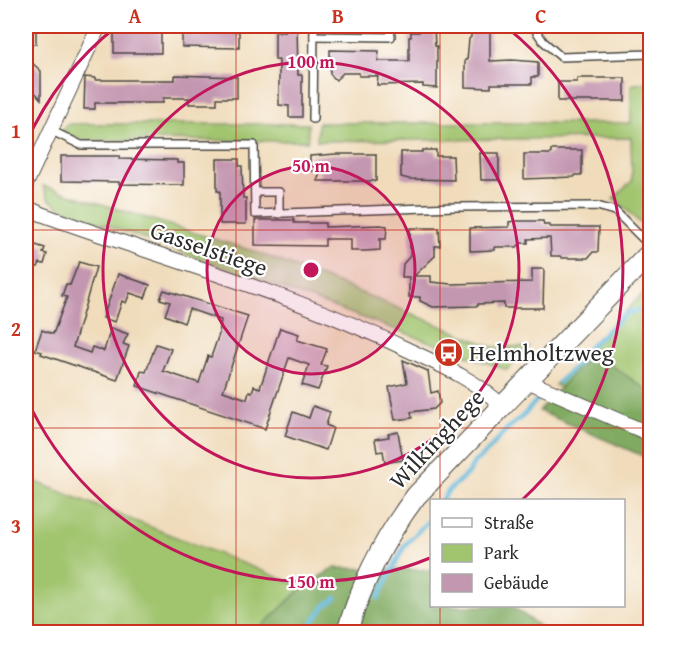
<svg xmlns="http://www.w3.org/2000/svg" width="676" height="658" font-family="'Gentium Book Plus',serif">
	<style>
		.green { fill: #a1c46e; stroke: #66784c; stroke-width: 1.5 }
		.forest { fill: #80aa61; stroke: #566a46; stroke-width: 1.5 }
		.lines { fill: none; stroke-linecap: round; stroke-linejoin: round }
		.stream { stroke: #5cb7da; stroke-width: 4.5 }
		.building { fill: #c497b1 }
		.lane-casing { stroke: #494641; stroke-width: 10 }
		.street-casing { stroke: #494641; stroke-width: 16 }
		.secondary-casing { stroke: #494641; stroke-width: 22 }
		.lane { stroke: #fff; stroke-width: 7 }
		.street { stroke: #fff; stroke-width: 14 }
		.secondary { stroke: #fff; stroke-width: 20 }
		.grid { fill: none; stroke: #c8321e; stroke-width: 1.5; stroke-opacity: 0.55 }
		.ring { fill: none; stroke: #c2185b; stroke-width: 3 }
		.labels { text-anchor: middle; stroke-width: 4.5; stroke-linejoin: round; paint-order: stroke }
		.street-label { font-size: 24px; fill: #2b2b2b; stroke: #fff }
		.poi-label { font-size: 24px; fill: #2b2b2b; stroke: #fff; text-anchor: start }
		.centre { fill: #c2185b; stroke: #fff; stroke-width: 3 }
		.ring-label { font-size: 18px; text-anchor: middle; font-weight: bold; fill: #c2185b; stroke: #fff; stroke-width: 4.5; stroke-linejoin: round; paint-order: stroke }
		.neatline { fill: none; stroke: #c8321e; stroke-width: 2 }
		.grid-label { font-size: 20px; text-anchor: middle; font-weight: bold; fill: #c8321e }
	</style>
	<rect width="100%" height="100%" fill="#fff"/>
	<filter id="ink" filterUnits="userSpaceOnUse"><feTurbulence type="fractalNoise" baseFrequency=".0167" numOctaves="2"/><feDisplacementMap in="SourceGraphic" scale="12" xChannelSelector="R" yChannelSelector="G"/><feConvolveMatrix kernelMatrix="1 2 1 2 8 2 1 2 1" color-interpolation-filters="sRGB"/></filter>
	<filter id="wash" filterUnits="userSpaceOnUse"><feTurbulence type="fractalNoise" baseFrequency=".008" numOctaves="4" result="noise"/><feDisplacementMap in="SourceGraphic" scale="24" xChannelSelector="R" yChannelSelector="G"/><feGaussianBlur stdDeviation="1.35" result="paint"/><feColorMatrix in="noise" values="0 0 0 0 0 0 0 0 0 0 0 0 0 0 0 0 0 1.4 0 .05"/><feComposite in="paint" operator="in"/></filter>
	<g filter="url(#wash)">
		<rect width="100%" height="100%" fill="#f0dcbb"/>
		<g class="green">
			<polygon points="650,81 650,224 649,225 642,225 620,203 613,199 632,181 631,138 317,141 318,123 631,123 631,85"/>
			<polygon points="67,124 308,124 308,141 81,140 62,132"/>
			<polygon points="43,186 253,251 337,283 492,347 529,347 507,370 60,208 48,198"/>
			<polygon points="650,286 650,422 555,385"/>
			<polygon points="26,478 303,587 256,632 26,632"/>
		</g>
		<g class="forest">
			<polygon points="592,352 650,392 650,459 539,411"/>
			<polygon points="334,568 431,570 432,606 512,606 547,632 256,632 303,587"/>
		</g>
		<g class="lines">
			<g class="stream">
				<polyline points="559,382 583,358 588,348 626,313 641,310 648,304 650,297"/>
				<polyline points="442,500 448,491 470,471 474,462 485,454 507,429 523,416 537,400"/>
				<polyline points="378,598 405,545 432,517"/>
				<polyline points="305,632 325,606 336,598"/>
			</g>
		</g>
		<g id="blocks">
			<g class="building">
				<rect x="26" y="26" width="10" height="18"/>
				<polygon points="123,26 151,26 151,30 161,30 161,53 114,53 114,30 123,30"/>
				<polygon points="285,26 297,26 298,75 302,75 302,117 289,117 289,106 279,105 279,60 275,60 275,32 285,32"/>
				<polygon points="419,26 434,26 435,46 437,46 437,88 423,87 423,84 377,85 378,76 359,76 359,73 343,73 336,80 330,74 330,68 327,66 330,63 330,50 379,51 378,61 409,61 409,37 411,37 411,32 419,32"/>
				<polygon points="478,26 490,26 490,61 512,60 538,62 538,77 532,77 532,84 491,84 491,88 465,87 465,60 467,60 469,39 471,37 471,30 478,30"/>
				<polygon points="182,30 239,31 239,48 182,47"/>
				<polygon points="29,60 41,71 41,99 29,86"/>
				<polygon points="175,75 237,77 237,98 217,98 217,104 189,104 189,98 163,98 163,103 95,103 95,109 84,109 85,77 95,78 95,80 175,80"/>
				<polygon points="577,78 625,78 625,101 558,101 558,82 577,82"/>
				<polygon points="422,150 436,150 436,156 453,156 454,180 409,179 401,177 401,152 422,152"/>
				<polygon points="551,150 582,150 582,175 576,175 574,177 524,179 524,154 551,154"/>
				<polygon points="480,153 499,153 499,180 481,180"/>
				<polygon points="336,154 376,154 376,181 317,181 321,171 310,171 310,156"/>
				<polygon points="61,156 120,156 119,159 177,160 177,163 184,163 184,185 119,184 119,182 61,181"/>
				<polygon points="217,159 239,159 239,166 242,166 243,198 246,198 246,224 220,224 220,191 217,191"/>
				<polygon points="255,220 294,220 294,223 325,223 325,227 380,225 387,226 386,239 380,239 380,250 365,251 351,251 351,239 325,239 325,246 255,245"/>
				<polygon points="515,221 543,221 544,225 550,225 550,227 599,227 598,252 593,252 588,258 562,258 560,256 551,256 550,238 528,239 528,243 521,243 517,247 495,247 495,250 470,251 470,228 509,227 509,222"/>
				<polygon points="410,228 439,228 440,246 435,246 435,256 414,276 431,276 431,282 451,284 532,282 532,269 544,269 543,308 504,308 504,303 478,304 478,306 433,307 420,301 420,297 409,297 409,277 402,277 403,264 410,256"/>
				<polygon points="26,242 45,248 43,253 47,254 44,264 40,263 38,267 36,267 27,291 26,291"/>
				<polygon points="79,262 96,267 73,347 90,353 92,347 104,351 111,328 128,334 123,344 129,346 117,380 41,354 42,352 35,350 42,330 53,334 67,297 62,296 66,284 70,285"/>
				<polygon points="118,274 150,285 145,298 130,293 126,303 122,301 115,322 103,318"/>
				<polygon points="164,290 248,316 223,391 247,399 249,391 252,392 254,386 260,388 280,328 299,334 297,340 327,349 321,365 327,366 318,390 302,385 309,365 289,358 265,429 137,386 141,371 146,372 156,344 171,349 163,371 199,383 208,356 211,357 219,334 221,320 189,309 184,323 165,315 170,302 160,299"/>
				<polygon points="403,360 428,371 431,393 438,391 440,403 434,409 411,412 412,418 395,420 389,387 407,383"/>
				<polygon points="313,406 330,412 326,425 333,428 326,450 285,436 293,412 309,418"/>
				<polygon points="398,432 403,460 385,463 383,451 377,452 375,439 389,437 388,434"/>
			</g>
		</g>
	</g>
	<g filter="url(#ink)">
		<use href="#blocks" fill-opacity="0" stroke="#494641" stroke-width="1.5"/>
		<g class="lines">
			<defs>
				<g id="lane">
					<polyline points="533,26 543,41 561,57 650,54"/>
					<polyline points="314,36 391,37 390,26"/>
					<polyline points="313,119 314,26"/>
					<polyline points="50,130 81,145 254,145 255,214 455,207 597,206 615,211 650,246"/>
					<polyline points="255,192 279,192 279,214"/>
				</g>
				<g id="street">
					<polyline points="26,184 99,26"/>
					<path d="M26,207L41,214C162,258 288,292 404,348C438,364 475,379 502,406"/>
					<polyline points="527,381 650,434"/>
				</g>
				<path id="secondary" d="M347,632C362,582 385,537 416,496L650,253"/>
			</defs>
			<use href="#lane" class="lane-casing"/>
			<use href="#street" class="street-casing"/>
			<use href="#secondary" class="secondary-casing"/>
			<use href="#lane" class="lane"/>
			<use href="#street" class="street"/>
			<use href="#secondary" class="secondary"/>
		</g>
	</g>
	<path class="grid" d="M236,26V632M440,26V500M26,230H650M26,428H650M440,606V632"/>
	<circle cx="311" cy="270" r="104" fill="#c2185b" fill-opacity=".12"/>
	<g class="ring">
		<circle cx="311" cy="270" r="104"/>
		<circle cx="311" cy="270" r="208"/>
		<path d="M430 558A312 312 0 0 1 26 397M26 143A312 312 0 0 1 117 26M505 26A312 312 0 0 1 522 500"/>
	</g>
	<defs>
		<symbol id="bus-disc" viewBox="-11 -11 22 22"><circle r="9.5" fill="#c8321e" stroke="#fff"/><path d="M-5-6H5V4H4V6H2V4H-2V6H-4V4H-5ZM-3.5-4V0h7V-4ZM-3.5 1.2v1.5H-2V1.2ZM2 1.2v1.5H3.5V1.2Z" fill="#fff"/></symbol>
	</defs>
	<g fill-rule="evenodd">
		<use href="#bus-disc" x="432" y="336" width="33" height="33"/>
	</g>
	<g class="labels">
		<g class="street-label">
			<text transform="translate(209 249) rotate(19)" y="8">Gasselstiege</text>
			<text transform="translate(437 439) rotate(-47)" y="8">Wilkinghege</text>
		</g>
		<g class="poi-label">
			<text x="469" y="361">Helmholtzweg</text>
		</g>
	</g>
	<circle cx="311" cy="270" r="9" class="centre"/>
	<g class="ring-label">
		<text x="311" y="68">100 m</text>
		<text x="311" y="172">50 m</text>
		<text x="311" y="588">150 m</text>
	</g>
	<rect width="676" height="658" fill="none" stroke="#fff" stroke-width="66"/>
	<rect x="430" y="499" width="195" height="108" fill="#ffffff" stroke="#aaaaaa" stroke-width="1.5"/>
	<rect x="442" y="518" width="30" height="9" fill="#ffffff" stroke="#aaaaaa" stroke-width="1.5"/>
	<text x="484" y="529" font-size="18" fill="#2b2b2b">Straße</text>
	<rect x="442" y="544" width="30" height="18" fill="#a1c46e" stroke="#aaaaaa" stroke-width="1.5"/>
	<text x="484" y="559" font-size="18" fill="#2b2b2b">Park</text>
	<rect x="442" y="574" width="30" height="18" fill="#c497b1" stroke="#aaaaaa" stroke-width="1.5"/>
	<text x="484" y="589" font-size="18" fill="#2b2b2b">Gebäude</text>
	<rect x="33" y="33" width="610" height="592" class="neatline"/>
	<g class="grid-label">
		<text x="135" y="23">A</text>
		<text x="338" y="23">B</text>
		<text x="541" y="23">C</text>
		<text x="16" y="138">1</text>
		<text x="16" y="336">2</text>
		<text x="16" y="533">3</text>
	</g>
</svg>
